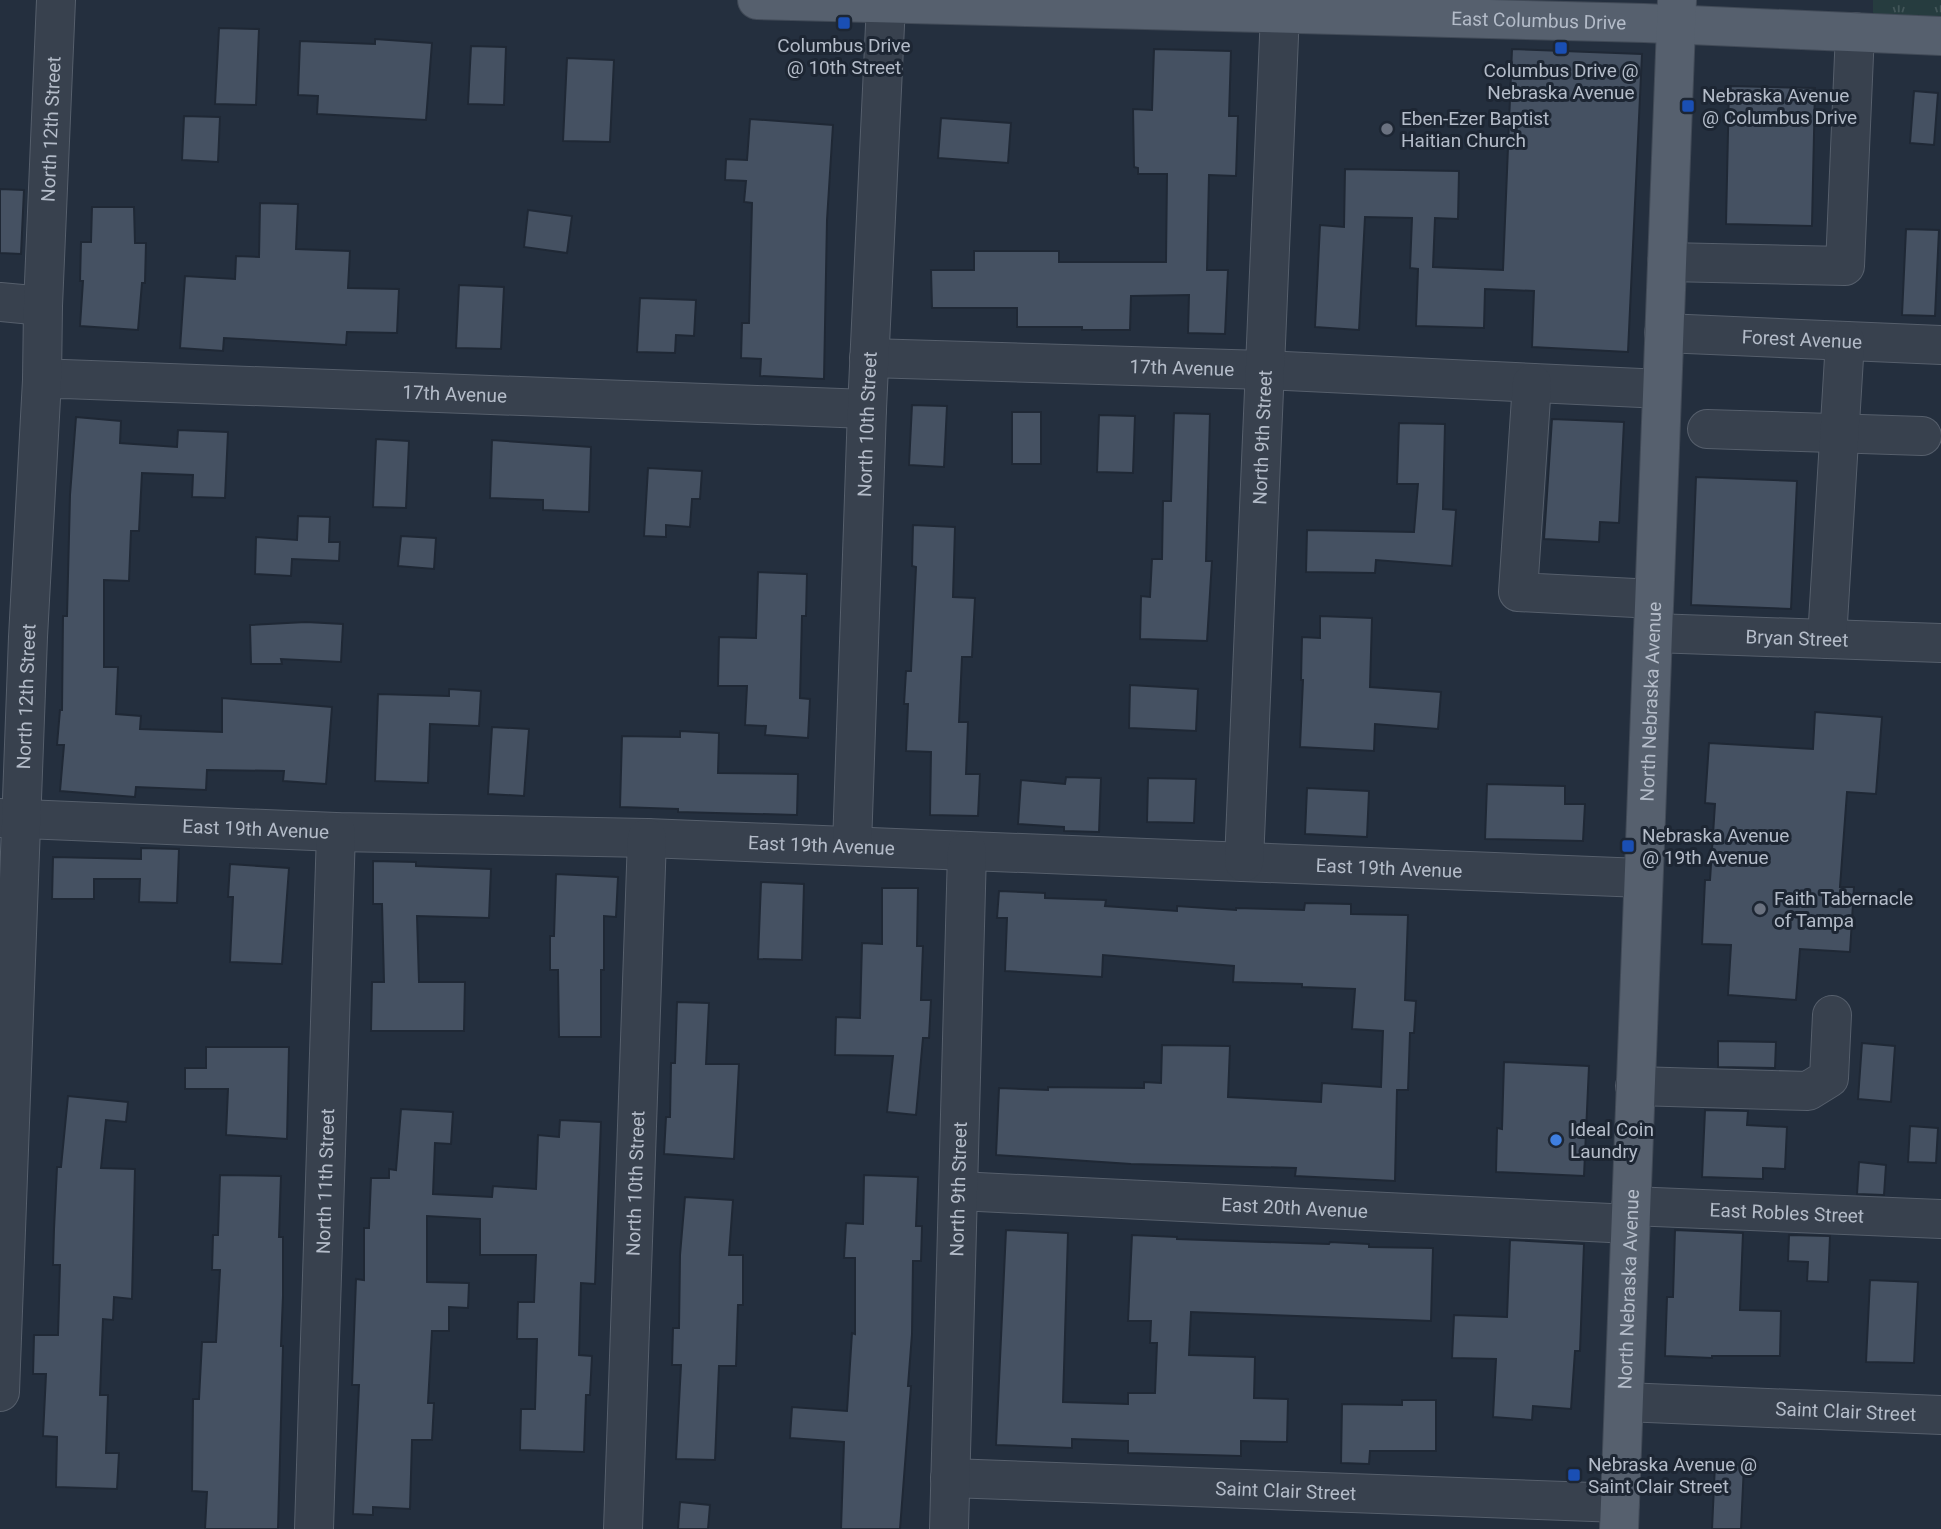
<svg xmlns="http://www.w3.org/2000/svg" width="1941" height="1529" font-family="Roboto,sans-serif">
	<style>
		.grass { fill: url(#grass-tufts) }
		.building { fill: #455162; stroke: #1f2835; stroke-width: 2 }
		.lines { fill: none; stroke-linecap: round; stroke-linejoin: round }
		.minor-casing { stroke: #565f6c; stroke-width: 40 }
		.major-casing { stroke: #414a57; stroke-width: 40 }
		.minor { stroke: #38414e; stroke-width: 38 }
		.major { stroke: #56606e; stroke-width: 38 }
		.transit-dot { fill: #1a4fb4; stroke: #1d2633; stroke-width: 2.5 }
		.worship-dot { fill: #6b7280; stroke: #1d2633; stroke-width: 2.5 }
		.shop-dot { fill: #3f7fe0; stroke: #1d2633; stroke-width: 2.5 }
		.labels { text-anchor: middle; stroke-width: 6; stroke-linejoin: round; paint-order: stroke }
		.street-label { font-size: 19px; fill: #b4bcc9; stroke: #1d2633 }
		.poi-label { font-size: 19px; fill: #b4bcc9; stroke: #1d2633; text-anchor: start }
	</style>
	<defs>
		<pattern id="grass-tufts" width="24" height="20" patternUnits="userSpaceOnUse" patternTransform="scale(1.75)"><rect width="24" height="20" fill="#263c3f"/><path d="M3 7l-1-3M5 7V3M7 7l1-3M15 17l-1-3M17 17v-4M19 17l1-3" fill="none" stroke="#435659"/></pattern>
	</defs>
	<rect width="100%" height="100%" fill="#242f3e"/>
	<polygon class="grass" points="1873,0 1941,0 1941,25 1873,22"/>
	<g class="building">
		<polygon points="219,28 259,29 256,105 215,104"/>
		<polygon points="375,39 432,43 426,120 317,114 318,96 298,95 300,41 375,44"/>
		<polygon points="471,46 506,47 504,105 468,104"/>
		<polygon points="1154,49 1231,51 1229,116 1238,116 1236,176 1209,175 1207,270 1228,270 1225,334 1188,333 1189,295 1131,296 1130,330 1082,330 1082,327 1017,327 1017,308 932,308 931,270 974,270 974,251 1059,251 1059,262 1166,262 1167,174 1138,174 1138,168 1134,167 1133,109 1152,110"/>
		<polygon points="1512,49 1642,54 1628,352 1532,347 1534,291 1485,289 1484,328 1416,326 1418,269 1410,268 1412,218 1365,217 1359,330 1315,327 1320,225 1344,227 1345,169 1459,171 1458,219 1435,218 1433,267 1503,270"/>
		<polygon points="567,58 614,60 610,142 563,141"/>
		<polygon points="1729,86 1815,88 1812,226 1726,224"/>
		<polygon points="1914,91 1938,93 1934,145 1910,143"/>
		<polygon points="184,116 220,117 218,162 182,160"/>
		<polygon points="941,118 1011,123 1008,163 938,158"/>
		<polygon points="750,119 833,125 827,220 824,379 760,376 761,359 741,358 742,323 749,323 752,203 744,202 746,181 725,180 726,159 747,160"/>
		<polygon points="0,189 24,190 21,254 0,253"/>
		<polygon points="260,203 298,204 296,249 350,251 348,288 399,289 397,333 347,332 346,345 224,338 223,351 180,348 185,276 235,279 236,256 259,257"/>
		<polygon points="92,207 134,207 135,243 146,243 145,283 142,283 138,330 80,326 83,281 80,281 81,242 91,242"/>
		<polygon points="528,210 572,216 567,253 524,247"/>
		<polygon points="1906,229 1939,230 1935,316 1902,315"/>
		<polygon points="459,285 504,287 501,349 456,348"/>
		<polygon points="640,298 696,300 694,336 676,335 675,353 637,352"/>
		<polygon points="912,405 947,406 944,467 909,465"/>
		<rect x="1012" y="412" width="29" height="52"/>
		<polygon points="1174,413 1210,414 1206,561 1212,561 1207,641 1140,639 1141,596 1150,597 1152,559 1162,559 1163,501 1171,501"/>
		<polygon points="1099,415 1135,416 1133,473 1097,472"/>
		<polygon points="76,417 121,421 120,443 177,447 178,430 228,432 225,498 192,497 193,475 142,473 139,531 131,531 129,581 104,580 104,667 118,667 116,714 141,716 140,729 222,732 222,698 332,707 326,784 283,781 284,771 207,770 206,790 136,787 135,797 60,791 64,745 57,745 60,710 62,710 63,616 67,616 70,495"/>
		<polygon points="1552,419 1624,422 1619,523 1600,522 1599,542 1544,539"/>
		<polygon points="1399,423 1445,424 1443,509 1456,510 1452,566 1376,560 1375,573 1306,572 1307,530 1414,532 1418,484 1397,484"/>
		<polygon points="376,439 409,441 406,508 373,507"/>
		<polygon points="492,440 591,447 589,512 543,510 543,500 490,498"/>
		<polygon points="648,468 702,471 700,499 692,499 690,527 666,525 666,537 644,536"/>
		<polygon points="1696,477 1797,481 1791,609 1691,605"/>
		<polygon points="298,516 330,517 329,542 340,542 339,561 292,559 291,576 255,574 256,537 297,540"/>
		<polygon points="913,525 955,527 953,597 975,598 972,657 962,657 959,722 968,722 966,774 980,774 978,816 930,815 931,752 906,751 908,704 904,704 906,671 911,671 916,567 912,566"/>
		<polygon points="401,536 436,538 434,569 398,566"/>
		<polygon points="758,572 807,574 806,616 802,616 800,698 810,699 808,738 765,735 766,726 745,725 747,686 718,686 719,637 756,638"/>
		<polygon points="1320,616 1372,618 1370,687 1441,692 1438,729 1375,724 1374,751 1300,747 1303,680 1301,680 1302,637 1320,638"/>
		<polygon points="306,622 343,624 341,662 281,659 282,664 251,664 250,625"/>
		<polygon points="1130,685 1198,689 1196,731 1129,728"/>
		<polygon points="449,689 481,691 479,726 430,724 428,783 375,781 378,694 449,696"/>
		<polygon points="1815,712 1882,717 1876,794 1847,792 1840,887 1854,887 1850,952 1800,949 1796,1000 1728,995 1731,945 1702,944 1705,880 1710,880 1715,804 1705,803 1709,743 1813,749"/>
		<polygon points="492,727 529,729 524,796 488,794"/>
		<polygon points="680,731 719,733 718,773 798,774 797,815 678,812 678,809 620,807 622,736 680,737"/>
		<polygon points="1066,777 1101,778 1099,832 1064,831 1064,827 1018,824 1021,780 1065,784"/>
		<polygon points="1148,778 1196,779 1194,823 1147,822"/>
		<polygon points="1487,784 1565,786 1565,804 1585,804 1583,841 1485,839"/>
		<polygon points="1307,788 1369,791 1367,837 1305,834"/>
		<polygon points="141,848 179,849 177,903 139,902 140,879 94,879 94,899 52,899 53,857 141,859"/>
		<polygon points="373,861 416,862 416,866 491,869 489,918 417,916 419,982 465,982 464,1031 371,1031 372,982 384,982 382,904 373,904"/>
		<polygon points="230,864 289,868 282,964 230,962 233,897 228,897"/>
		<polygon points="556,874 618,877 616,917 604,916 604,970 601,970 601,1037 559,1037 558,970 550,970 550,936 554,936"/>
		<polygon points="761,882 804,884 802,960 758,959"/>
		<polygon points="882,888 918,888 917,946 923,946 921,1000 931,1000 929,1038 923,1038 916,1115 887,1112 893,1056 835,1055 836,1017 860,1018 862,943 882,944"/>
		<polygon points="999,891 1045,893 1045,898 1106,900 1105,906 1177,911 1177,906 1236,910 1236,908 1304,910 1305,903 1351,904 1351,914 1408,915 1405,1000 1416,1001 1414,1033 1410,1033 1408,1090 1397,1090 1395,1181 1295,1176 1296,1168 1131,1164 996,1155 999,1088 1048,1090 1048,1087 1144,1088 1144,1082 1161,1083 1162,1045 1230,1046 1228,1097 1321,1102 1322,1083 1381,1087 1383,1031 1352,1029 1355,989 1302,987 1302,984 1233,982 1234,966 1103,955 1102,977 1005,971 1007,918 997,918"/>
		<polygon points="677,1002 709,1003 706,1064 739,1064 734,1159 664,1154 666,1117 670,1117 671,1063 675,1063"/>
		<polygon points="1718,1041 1776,1042 1775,1068 1718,1067"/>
		<polygon points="1862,1043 1895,1046 1891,1102 1858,1099"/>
		<polygon points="206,1047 289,1047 287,1139 226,1135 228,1089 185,1089 185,1068 206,1068"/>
		<polygon points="1504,1062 1589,1066 1584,1176 1496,1172 1497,1128 1502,1129"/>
		<polygon points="68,1096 128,1102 126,1122 106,1120 101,1168 135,1169 132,1299 114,1297 113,1320 103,1319 100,1395 108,1395 106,1453 119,1453 117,1489 56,1487 57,1437 43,1436 46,1374 33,1374 34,1335 58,1335 60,1265 53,1265 54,1229 57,1167 61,1167"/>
		<polygon points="401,1109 453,1112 451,1144 435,1143 433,1194 492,1197 493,1186 536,1189 538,1135 559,1137 560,1120 601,1122 595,1284 581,1283 579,1355 592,1356 590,1395 586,1395 584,1452 520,1450 521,1409 535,1409 537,1339 517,1339 518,1302 534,1302 536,1255 480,1255 480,1219 427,1216 427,1282 469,1283 468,1308 449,1307 449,1331 432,1331 428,1403 434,1403 432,1440 412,1440 410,1509 373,1507 373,1515 353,1514 359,1385 352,1385 356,1279 364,1280 364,1228 369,1228 371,1178 389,1178 389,1169 396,1170"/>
		<polygon points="1705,1110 1748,1111 1747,1125 1787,1127 1785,1169 1763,1168 1763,1179 1702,1177"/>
		<polygon points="1910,1126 1938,1128 1936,1163 1908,1162"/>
		<polygon points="1859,1162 1886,1165 1884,1195 1857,1194"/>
		<polygon points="220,1175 281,1176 279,1237 283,1237 283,1296 281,1346 283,1346 278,1529 205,1529 207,1492 192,1491 193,1399 199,1399 202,1342 216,1342 220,1270 212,1270 213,1235 218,1235"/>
		<polygon points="864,1175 918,1177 916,1226 922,1226 921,1261 913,1261 912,1334 908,1386 911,1386 900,1529 841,1529 844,1442 790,1438 792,1407 847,1411 852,1333 855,1334 855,1258 844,1258 846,1223 863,1224"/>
		<polygon points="685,1197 733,1200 729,1255 743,1255 743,1305 738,1305 736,1366 719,1366 715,1460 676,1459 681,1365 672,1365 673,1328 679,1328 680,1255"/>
		<polygon points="1006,1230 1068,1233 1063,1402 1128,1404 1128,1393 1155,1393 1157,1343 1150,1343 1151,1321 1128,1321 1132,1235 1177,1237 1177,1239 1329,1244 1330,1242 1369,1244 1369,1247 1433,1248 1431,1321 1191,1312 1189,1355 1255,1357 1254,1398 1288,1399 1287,1442 1241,1441 1241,1456 1128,1453 1128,1441 1072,1439 1072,1448 996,1445"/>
		<polygon points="1675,1230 1743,1233 1740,1310 1781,1311 1780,1356 1712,1356 1712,1358 1665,1356 1667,1297 1673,1297"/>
		<polygon points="1789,1235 1830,1236 1828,1282 1807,1281 1808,1262 1788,1261"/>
		<polygon points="1510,1240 1584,1244 1580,1351 1575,1351 1571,1409 1533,1406 1532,1420 1493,1417 1496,1359 1452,1358 1454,1315 1507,1317"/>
		<polygon points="1870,1280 1918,1282 1914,1363 1866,1362"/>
		<polygon points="1402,1400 1436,1400 1436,1451 1370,1451 1369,1464 1341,1463 1342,1404 1402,1405"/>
		<polygon points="1715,1464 1744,1465 1741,1529 1712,1529"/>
		<polygon points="680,1502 710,1505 708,1529 678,1529"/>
	</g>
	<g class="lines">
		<defs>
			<g id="minor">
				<polyline points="1667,262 1845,266 1855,32"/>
				<polyline points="0,302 43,306"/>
				<path id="s1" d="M1664,333L1941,345"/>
				<path id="s2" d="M869,358L1264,370L1662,389"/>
				<path id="s3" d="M42,380L64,379L867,409"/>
				<polyline points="1532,383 1518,592 1654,599"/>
				<polyline points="1707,429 1922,436"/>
				<path id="s4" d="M1653,633L1941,643"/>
				<polyline points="1827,639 1845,341"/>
				<path id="s5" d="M0,818L336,832L647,838L1642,878"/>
				<path id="s6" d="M852,846L867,409L886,4"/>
				<path id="s7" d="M1244,862L1280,13"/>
				<polyline points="1635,1086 1808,1091 1829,1078 1832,1015"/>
				<path id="s8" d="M959,1191L1630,1224"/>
				<path id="s9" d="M1631,1206L1941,1219"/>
				<path id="s10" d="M0,1392L28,637L42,380L43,306L56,0"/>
				<path id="s11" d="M1624,1402L1941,1415"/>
				<path id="s12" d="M950,1478L1620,1503"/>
				<path id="s13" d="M314,1529L336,832"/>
				<path id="s14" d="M623,1529L647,838"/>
				<path id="s15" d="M949,1529L967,851"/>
			</g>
			<g id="major">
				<path id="s16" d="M757,0L1644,23L1941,36"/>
				<path id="s17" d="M1619,1529L1677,0"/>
			</g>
		</defs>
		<use href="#minor" class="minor-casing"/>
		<use href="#major" class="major-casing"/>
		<use href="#minor" class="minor"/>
		<use href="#major" class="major"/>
	</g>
	<g class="transit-dot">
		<rect x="837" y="16" width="14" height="14" rx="3.5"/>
		<rect x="1554" y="41" width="14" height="14" rx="3.5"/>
		<rect x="1681" y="99" width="14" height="14" rx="3.5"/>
		<rect x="1621" y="839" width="14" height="14" rx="3.5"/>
		<rect x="1567" y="1468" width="14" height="14" rx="3.5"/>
	</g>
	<g class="worship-dot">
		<circle cx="1387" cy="129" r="7"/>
		<circle cx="1760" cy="909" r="7"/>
	</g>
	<circle class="shop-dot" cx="1556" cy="1140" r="7"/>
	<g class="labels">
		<g class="street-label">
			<text dy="7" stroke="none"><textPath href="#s16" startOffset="782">East Columbus Drive</textPath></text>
			<text dy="7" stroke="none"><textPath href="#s10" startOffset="1264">North 12th Street</textPath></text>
			<text dy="7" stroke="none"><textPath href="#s1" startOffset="138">Forest Avenue</textPath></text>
			<text dy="7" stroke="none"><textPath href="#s2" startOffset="313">17th Avenue</textPath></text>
			<text dy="7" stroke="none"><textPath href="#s3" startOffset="413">17th Avenue</textPath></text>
			<text dy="7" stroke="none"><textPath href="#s6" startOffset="422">North 10th Street</textPath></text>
			<text dy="7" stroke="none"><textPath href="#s7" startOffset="425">North 9th Street</textPath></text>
			<text dy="7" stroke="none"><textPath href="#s4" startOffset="144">Bryan Street</textPath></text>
			<text dy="7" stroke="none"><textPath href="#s10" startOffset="696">North 12th Street</textPath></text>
			<text dy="7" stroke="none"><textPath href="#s17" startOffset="828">North Nebraska Avenue</textPath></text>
			<text dy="7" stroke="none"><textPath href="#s5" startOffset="256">East 19th Avenue</textPath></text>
			<text dy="7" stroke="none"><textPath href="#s5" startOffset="822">East 19th Avenue</textPath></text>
			<text dy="7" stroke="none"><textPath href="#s5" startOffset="1390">East 19th Avenue</textPath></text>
			<text dy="7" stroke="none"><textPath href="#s13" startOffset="348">North 11th Street</textPath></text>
			<text dy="7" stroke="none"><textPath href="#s14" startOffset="346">North 10th Street</textPath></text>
			<text dy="7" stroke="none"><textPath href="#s15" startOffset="340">North 9th Street</textPath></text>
			<text dy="7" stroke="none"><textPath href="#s8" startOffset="336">East 20th Avenue</textPath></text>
			<text dy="7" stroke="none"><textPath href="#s9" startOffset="156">East Robles Street</textPath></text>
			<text dy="7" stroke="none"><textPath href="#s17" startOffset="240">North Nebraska Avenue</textPath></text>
			<text dy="7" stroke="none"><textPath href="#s11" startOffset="222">Saint Clair Street</textPath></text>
			<text dy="7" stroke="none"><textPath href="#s12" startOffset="336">Saint Clair Street</textPath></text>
		</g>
		<g class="poi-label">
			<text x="844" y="52" text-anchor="middle">Columbus Drive<tspan x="844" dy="22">@ 10th Street</tspan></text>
			<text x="1561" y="77" text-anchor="middle">Columbus Drive @<tspan x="1561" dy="22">Nebraska Avenue</tspan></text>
			<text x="1702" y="102">Nebraska Avenue<tspan x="1702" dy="22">@ Columbus Drive</tspan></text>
			<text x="1401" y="125">Eben-Ezer Baptist<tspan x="1401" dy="22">Haitian Church</tspan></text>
			<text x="1642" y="842">Nebraska Avenue<tspan x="1642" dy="22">@ 19th Avenue</tspan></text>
			<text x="1774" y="905">Faith Tabernacle<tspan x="1774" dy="22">of Tampa</tspan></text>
			<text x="1570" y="1136">Ideal Coin<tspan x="1570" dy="22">Laundry</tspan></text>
			<text x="1588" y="1471">Nebraska Avenue @<tspan x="1588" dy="22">Saint Clair Street</tspan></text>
		</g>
	</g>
</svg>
